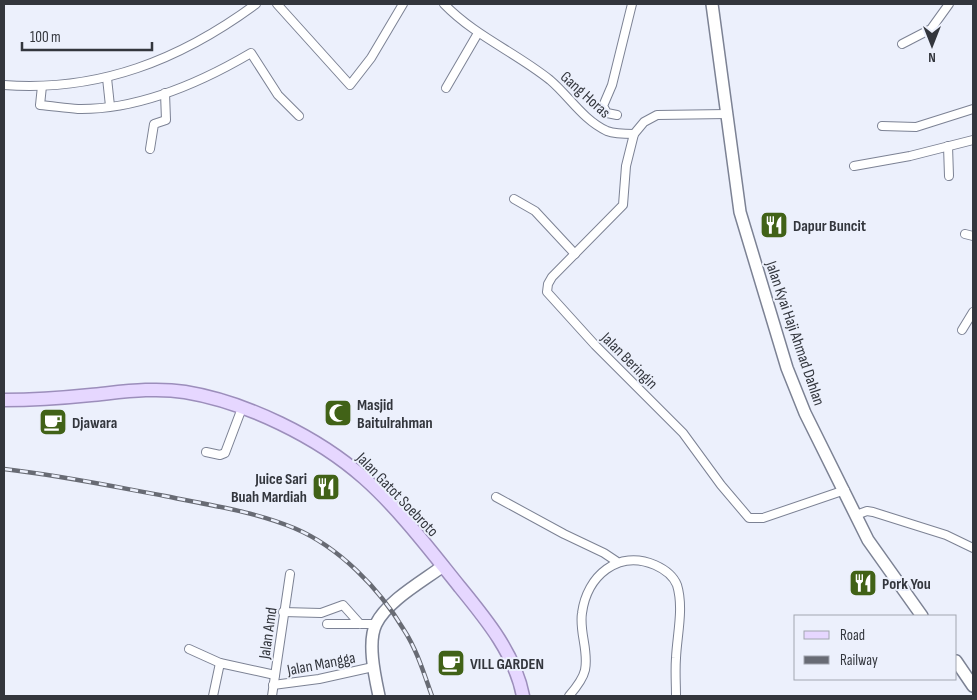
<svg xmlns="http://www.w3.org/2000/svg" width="977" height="700" font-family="'Sofia Sans Condensed',sans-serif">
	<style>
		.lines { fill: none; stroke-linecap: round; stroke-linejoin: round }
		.street-casing { stroke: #7c8294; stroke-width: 10 }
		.secondary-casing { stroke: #7c8294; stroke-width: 14 }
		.primary-casing { stroke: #9c8ebb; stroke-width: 15 }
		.street { stroke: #fff; stroke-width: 8 }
		.secondary { stroke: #fff; stroke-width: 11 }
		.primary { stroke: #e6d7ff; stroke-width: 12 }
		.rail-casing { stroke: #686b74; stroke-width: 4.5 }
		.rail { stroke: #ecf0fc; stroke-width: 2.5; stroke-dasharray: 8; stroke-linecap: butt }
		.labels { text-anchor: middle; stroke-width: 4; stroke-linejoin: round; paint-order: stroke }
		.street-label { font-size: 16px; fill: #33363d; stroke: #ecf0fc }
		.poi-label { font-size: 16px; font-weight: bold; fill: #33363d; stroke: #ecf0fc; text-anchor: start }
	</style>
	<rect width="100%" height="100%" fill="#ecf0fc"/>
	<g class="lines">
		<defs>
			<g id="street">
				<polyline points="277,4 350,85 371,58 403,4"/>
				<path d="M444,4C475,36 515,52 550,80C569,96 583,120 607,131C615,134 625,134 634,134"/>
				<polyline points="902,44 931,29 949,4"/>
				<polyline points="107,78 110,106"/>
				<path d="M4,85C99,92 180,60 256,4"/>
				<path d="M42,86L40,105C52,106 65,108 78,109C139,110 200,83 251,53L278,95L299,116"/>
				<polyline points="446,88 478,33"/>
				<polyline points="727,114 657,115 644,122 634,134 626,166 623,205 552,277 548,284 547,292 595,345 683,433 721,485 749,518 763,518 845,490"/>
				<polyline points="617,115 607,113 603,106 612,85 632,4"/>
				<polyline points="882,126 916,127 973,109"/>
				<polyline points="948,146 949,176"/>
				<polyline points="150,149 154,124 166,120 165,93"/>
				<polyline points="854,166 910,156 973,140"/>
				<polyline points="514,199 535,211 575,254"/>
				<polyline points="965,234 973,236"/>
				<polyline points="962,330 973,312"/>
				<polyline points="206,452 220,455 225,453 242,408"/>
				<polyline points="496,497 564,534 604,553 616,561"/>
				<polyline points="856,515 867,511 873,512 946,535 973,548"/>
				<polyline points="283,612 321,613 343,605 360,624"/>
				<polyline points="327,624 375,624"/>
				<polyline points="189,649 220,663"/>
				<polyline points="273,685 319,679 373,667"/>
				<polyline points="213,696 220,663 275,675"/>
				<polyline points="272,696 290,574"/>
				<path d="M569,696C575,689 583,679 585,670C589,651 579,632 582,613C587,576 618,549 655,565C664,569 673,575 677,585C684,608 677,635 676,658C675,671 676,684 676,696"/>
			</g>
			<g id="secondary">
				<polyline points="712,4 740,212 787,368 805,413 868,540 922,616"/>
				<polyline points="956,661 973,686"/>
				<path d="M379,696C375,677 367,642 376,624C387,601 423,581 443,566"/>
			</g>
			<path id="primary" d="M4,400C33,400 62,398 91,395C122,392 154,387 185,392C246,402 318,437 364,478C399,509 430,550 459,586C486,619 515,654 523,696"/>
		</defs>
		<use href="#street" class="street-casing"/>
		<use href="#secondary" class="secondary-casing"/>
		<use href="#primary" class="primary-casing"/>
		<use href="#street" class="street"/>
		<use href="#secondary" class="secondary"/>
		<use href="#primary" class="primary"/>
		<defs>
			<path id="rail" d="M4,469C58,475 111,486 165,496C208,505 253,511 294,528C339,547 379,588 404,630C417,650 424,674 432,696"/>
		</defs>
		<use href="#rail" class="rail-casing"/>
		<use href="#rail" class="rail"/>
	</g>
	<defs>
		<symbol id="restaurant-square" viewBox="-11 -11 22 22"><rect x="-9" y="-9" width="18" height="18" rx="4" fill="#416217" stroke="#ecf0fc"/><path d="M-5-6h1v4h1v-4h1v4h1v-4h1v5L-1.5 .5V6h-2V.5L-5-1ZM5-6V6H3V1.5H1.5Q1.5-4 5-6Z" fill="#fff"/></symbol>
		<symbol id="mosque-square" viewBox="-11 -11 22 22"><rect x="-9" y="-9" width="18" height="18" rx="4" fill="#416217" stroke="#ecf0fc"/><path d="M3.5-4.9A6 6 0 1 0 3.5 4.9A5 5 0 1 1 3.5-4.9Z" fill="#fff"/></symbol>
		<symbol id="cafe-square" viewBox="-11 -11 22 22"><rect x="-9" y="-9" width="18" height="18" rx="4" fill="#416217" stroke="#ecf0fc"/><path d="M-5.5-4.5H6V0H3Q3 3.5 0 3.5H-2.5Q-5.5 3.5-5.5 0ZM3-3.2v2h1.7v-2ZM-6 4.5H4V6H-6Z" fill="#fff"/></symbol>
	</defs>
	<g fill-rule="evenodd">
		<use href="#restaurant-square" x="758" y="209" width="32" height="32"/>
		<use href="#mosque-square" x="322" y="397" width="32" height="32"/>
		<use href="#cafe-square" x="37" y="406" width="32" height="32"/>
		<use href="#restaurant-square" x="310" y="471" width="32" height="32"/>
		<use href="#restaurant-square" x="847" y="567" width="32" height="32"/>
		<use href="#cafe-square" x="435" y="647" width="32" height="32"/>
	</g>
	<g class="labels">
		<g class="street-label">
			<text transform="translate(586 94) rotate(42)" y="6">Gang Horas</text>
			<text transform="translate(796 333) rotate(71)" y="6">Jalan Kyai Haji Ahmad Dahlan</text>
			<text transform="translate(630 360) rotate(45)" y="6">Jalan Beringin</text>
			<text transform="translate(398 494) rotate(46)" y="6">Jalan Gatot Soebroto</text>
			<text transform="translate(267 633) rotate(-82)" y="6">Jalan Amd</text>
			<text transform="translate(321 663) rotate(-11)" y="6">Jalan Mangga</text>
		</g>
		<g class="poi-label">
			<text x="793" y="231">Dapur Buncit</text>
			<text x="357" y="410">Masjid<tspan x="357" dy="18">Baitulrahman</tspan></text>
			<text x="72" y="428">Djawara</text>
			<text x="307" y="484" text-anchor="end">Juice Sari<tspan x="307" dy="18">Buah Mardiah</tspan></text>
			<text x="882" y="589">Pork You</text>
			<text x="470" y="669">VILL GARDEN</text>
		</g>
	</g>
	<rect width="977" height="700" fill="none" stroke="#33363d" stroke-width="10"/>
	<rect x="794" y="615" width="162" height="65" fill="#ecf0fc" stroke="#a2a6b0"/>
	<rect x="804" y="631" width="25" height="8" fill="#e6d7ff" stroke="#a2a6b0"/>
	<text x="840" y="640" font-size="15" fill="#33363d">Road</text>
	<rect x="804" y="656" width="25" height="8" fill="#686b74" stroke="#a2a6b0"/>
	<text x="840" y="665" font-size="15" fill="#33363d">Railway</text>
	<g transform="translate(932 45) rotate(180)" stroke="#ecf0fc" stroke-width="4" paint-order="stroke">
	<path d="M0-4L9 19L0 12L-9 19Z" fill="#33363d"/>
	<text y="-8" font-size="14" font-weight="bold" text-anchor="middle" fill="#33363d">N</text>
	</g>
	<path d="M22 42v8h130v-8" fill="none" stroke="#33363d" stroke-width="2.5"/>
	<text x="30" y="42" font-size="15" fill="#33363d" stroke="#ecf0fc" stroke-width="4" paint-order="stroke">100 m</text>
</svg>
